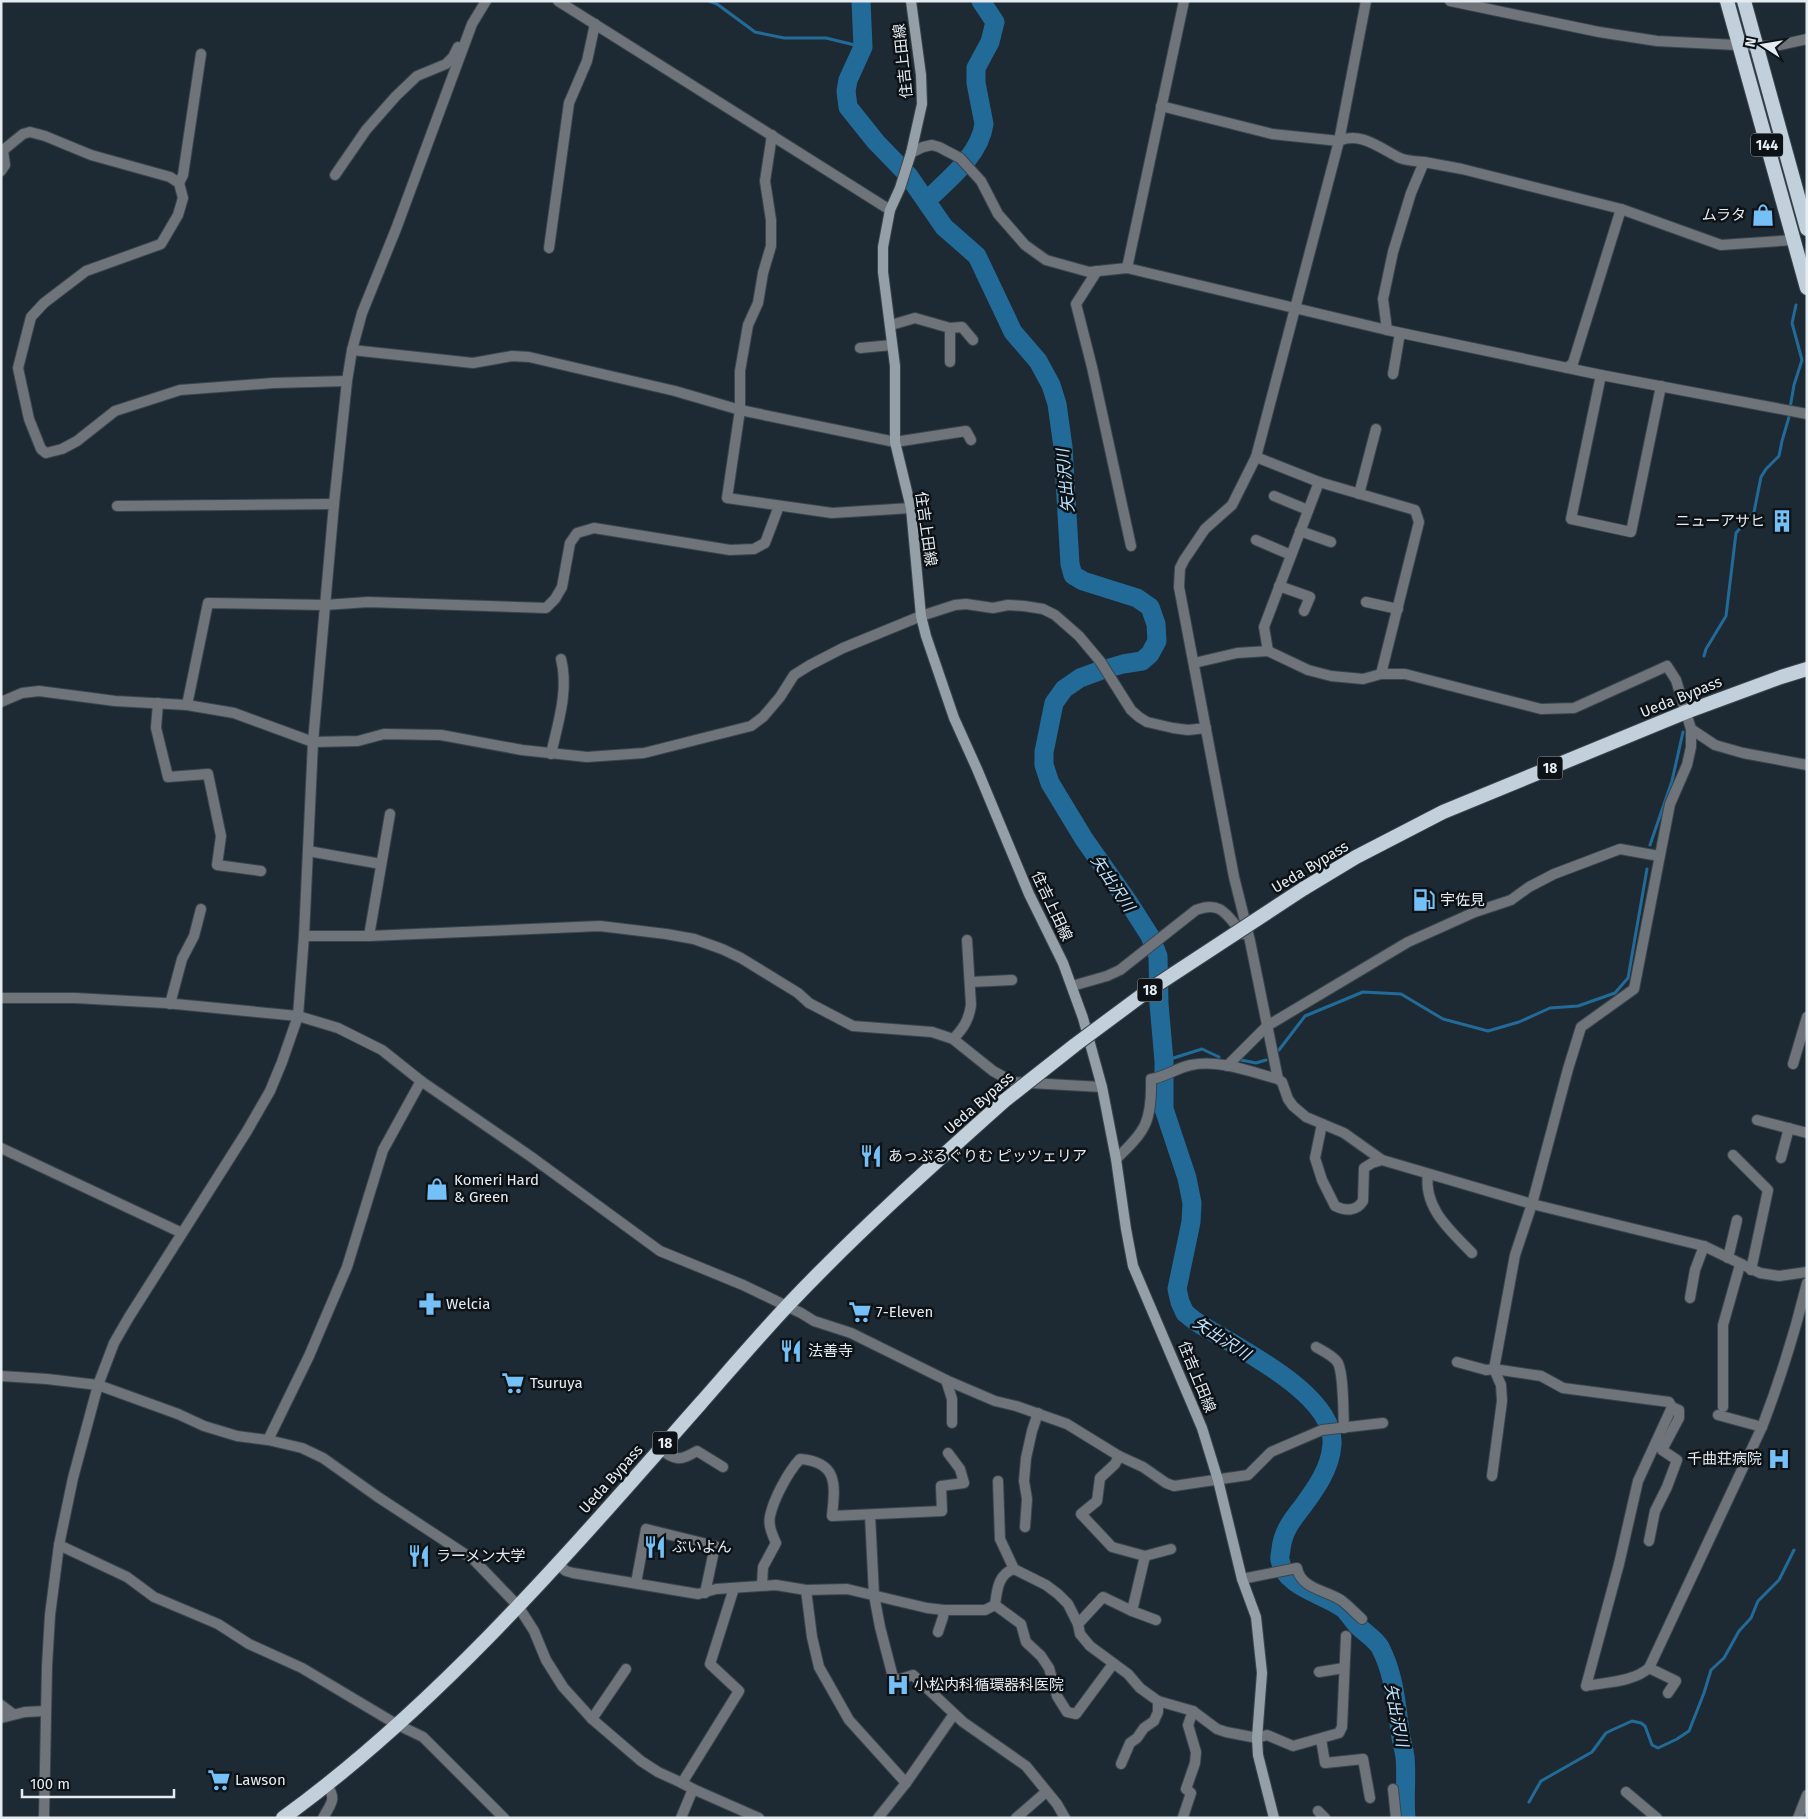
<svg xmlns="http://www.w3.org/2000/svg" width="1808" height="1819" font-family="'Fira Sans','Noto Sans JP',sans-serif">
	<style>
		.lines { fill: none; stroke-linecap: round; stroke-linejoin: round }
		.stream { stroke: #226b99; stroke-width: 3 }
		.river { stroke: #226b99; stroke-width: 19 }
		.minor-casing { stroke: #3a454e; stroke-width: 12 }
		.tertiary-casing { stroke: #3a454e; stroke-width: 12 }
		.secondary-casing { stroke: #3a454e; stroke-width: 12 }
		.trunk-casing { stroke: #3a454e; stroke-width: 16 }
		.minor { stroke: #6e7479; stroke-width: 10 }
		.tertiary { stroke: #6e7479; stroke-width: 10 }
		.secondary { stroke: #959fa7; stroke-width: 10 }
		.trunk { stroke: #c2d0db; stroke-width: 14 }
		.trunk-bridge-casing { stroke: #3a454e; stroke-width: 16; stroke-linecap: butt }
		.trunk-bridge { stroke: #c2d0db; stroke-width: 14 }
		.labels { text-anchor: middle; stroke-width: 5; stroke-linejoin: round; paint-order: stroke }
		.shield { fill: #0d1216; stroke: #a4abb0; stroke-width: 1 }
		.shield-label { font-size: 14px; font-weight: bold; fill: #e4ecf2 }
		.street-label { font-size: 15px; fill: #e4ecf2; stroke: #0d1216 }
		.poi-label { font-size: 15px; fill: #e4ecf2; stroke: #0d1216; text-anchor: start }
		.water-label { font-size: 16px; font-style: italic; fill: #bfe3fe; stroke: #0d1216 }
	</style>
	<rect width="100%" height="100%" fill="#1e2a33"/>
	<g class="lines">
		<g class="stream">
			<polyline points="709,1 717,4 755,32 784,38 826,38 863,47"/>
			<polyline points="1790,408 1794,385 1802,360 1792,323 1796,305"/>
			<polyline points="1704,656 1706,649 1726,616 1736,533 1754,512 1761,477 1766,469 1779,456 1782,441 1789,417"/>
			<polyline points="1650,845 1672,781 1683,732"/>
			<polyline points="1279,1050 1305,1016 1363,992 1401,994 1443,1019 1488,1031 1519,1022 1550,1008 1578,1006 1615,993 1628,978 1647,869"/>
			<polyline points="1241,1060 1256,1063 1266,1060"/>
			<polyline points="1164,1061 1202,1049 1219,1057"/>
			<polyline points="1529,1802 1541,1781 1592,1752 1606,1733 1612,1730 1632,1721 1641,1723 1645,1726 1652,1745 1658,1748 1677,1739 1689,1731 1704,1693 1711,1670 1724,1658 1739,1631 1751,1618 1758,1601 1779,1580 1794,1550"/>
		</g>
		<g class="river">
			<path d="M861,1L863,47L848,80L846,91L848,107L876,142L908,175L944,227L977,256L1013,332L1038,361L1051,385L1057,404L1063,447L1070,564L1073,575L1083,581L1137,598L1150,607L1156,624L1157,641L1150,654L1142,661L1123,664L1099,671L1080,678L1064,689L1054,703L1044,752V765L1050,783L1084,839L1129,903L1150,936L1158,956L1159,1004L1164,1061V1109L1187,1178L1192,1203L1191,1222L1177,1289L1180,1302L1185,1313L1195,1321C1233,1346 1336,1393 1332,1445C1330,1469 1316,1488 1303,1506C1292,1520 1283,1531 1281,1549C1281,1552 1279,1557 1280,1560C1285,1588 1325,1594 1344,1609C1349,1614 1353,1621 1358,1626C1365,1633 1375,1639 1380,1647C1394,1674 1396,1702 1400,1731C1401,1740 1404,1749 1405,1757C1407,1777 1404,1798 1406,1818"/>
			<path d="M927,200C948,180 980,155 984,124L976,83V68L990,42L995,22L981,1"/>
		</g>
		<defs>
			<g id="minor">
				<polyline points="558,1 890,210"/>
				<polyline points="1366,1 1339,141 1256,457 1232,505 1205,529 1184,560 1180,568 1179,587 1234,877 1250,941 1278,1079 1282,1082 1288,1099 1293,1106 1306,1117 1344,1133 1382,1160 1532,1204 1704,1246 1760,1273 1779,1276 1807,1272"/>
				<path d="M1161,106L1272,134L1339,141C1361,131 1381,149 1400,158C1407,161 1416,161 1424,162"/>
				<polyline points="772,135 765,181 771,220 771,246 763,273 758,303 748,325 740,371 740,410 727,498 832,513 911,508"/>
				<polyline points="1,152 23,134 30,132 45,136 91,155 170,177 179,183 183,198 178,215 161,244 86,271 44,303 31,317 18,368 29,419 41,449 46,453 62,449 77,441 115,411 180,390 273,383 347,381"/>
				<polyline points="911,153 923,147 932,145 939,147 960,158 981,181 998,214 1025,245 1046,260 1089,272 1127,268 1387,330 1601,375 1807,414"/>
				<polyline points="1,171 5,165 3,151"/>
				<polyline points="335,175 366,130 396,96 417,76 446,64 453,57 458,47"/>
				<polyline points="179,183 183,175 201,54"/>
				<polyline points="549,248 569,103 587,61 595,24"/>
				<polyline points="1127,268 1184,1"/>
				<polyline points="1097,271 1076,304 1092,367 1131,546"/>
				<polyline points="891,325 915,318 950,328 950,362"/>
				<polyline points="950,328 962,327 973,340"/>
				<polyline points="1387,330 1383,299 1393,252 1411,193 1424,162 1462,169 1621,209 1721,245 1794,240"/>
				<polyline points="860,348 892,345"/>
				<polyline points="352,350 473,363 512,356 529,357 675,391 740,410 895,442 966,431 971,440"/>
				<polyline points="1567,368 1573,363 1621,209"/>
				<polyline points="1393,374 1400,333"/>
				<polyline points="1601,375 1571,519 1631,532 1661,386"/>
				<polyline points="1256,457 1319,482 1415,510 1419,522 1381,674"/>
				<polyline points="1359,494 1376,429"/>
				<polyline points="1274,496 1308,510"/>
				<polyline points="117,506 334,504"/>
				<polyline points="1300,531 1331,542"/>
				<polyline points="1256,540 1291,555"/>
				<polyline points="1279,586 1310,597 1304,611"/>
				<polyline points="1366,602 1398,609"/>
				<polyline points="1268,651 1264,627 1319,482"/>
				<polyline points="1194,663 1237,653 1268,651 1308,670 1331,676 1363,679 1381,674 1405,674 1541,709 1574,708 1667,666 1676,680 1691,729 1691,747 1687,765 1670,804 1634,989 1581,1027 1568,1069 1532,1204 1515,1255 1494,1369 1501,1385 1502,1401 1492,1476"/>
				<polyline points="1,702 22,693 39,691 115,701 187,705 234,713 313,742 358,741 384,734 441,735 522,750 587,757 644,753 751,726 763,717 780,697 794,675 810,665 843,648 921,616 955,605 966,604 993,608 1008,605 1024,606 1043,609 1055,615 1079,636 1100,661 1131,710 1139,717 1147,722 1173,728 1188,730 1206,728"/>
				<polyline points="158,703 156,728 168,777 208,774 221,836 217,865 261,871"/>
				<polyline points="187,705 208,603 325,605 368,602 546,608 555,599 562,587 570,543 577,533 594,528 730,550 754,549 765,543 779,506"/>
				<polyline points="1691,729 1715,745 1743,753 1807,765"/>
				<path d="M551,754C558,723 569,690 561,659"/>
				<polyline points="308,851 381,864"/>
				<polyline points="304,936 369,936 600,926 666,934 694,939 722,949 741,958 798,993 809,1003 853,1026 932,1032 953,1039 993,1071 1013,1082 1102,1087"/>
				<polyline points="369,936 390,814"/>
				<polyline points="970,982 1012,980"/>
				<path d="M1072,986L1107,976L1120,970L1196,910C1222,900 1227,916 1243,934"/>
				<polyline points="1,998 75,998 165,1003 298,1016 338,1028 382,1050 421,1081 530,1156 660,1251 743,1285 801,1313 814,1321 851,1333 946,1380 995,1401 1016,1406 1067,1424 1119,1456 1143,1467 1166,1483 1174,1486 1248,1475 1271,1452 1322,1430 1383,1423"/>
				<polyline points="170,1004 182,959 194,936 201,909"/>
				<path d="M953,1039C963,1029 969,1020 971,1005L967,940"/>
				<polyline points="1793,1064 1807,1017"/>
				<polyline points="1227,1066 1267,1026 1408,942 1475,912 1511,900 1529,887 1554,874 1620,849 1659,856"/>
				<polyline points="1757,1120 1807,1133"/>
				<path d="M1322,1124L1315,1158L1322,1180L1335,1206C1345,1211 1356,1212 1363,1201L1364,1168L1372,1163L1382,1160"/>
				<polyline points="1,1148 182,1233"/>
				<polyline points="1733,1155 1768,1190 1751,1270"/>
				<polyline points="1781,1158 1789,1128"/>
				<path d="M1116,1159C1146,1131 1152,1121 1151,1079C1166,1077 1176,1068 1191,1065C1219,1059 1251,1072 1278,1079"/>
				<path d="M1428,1174C1423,1208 1451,1231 1472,1253"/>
				<polyline points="1728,1258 1737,1220"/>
				<polyline points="1690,1298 1695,1270 1704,1246"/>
				<path d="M1316,1347C1323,1351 1334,1356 1338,1363C1344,1376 1343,1413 1344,1428"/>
				<path d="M1457,1362L1486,1370L1494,1369L1541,1376L1563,1388L1669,1402L1672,1407L1638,1481L1619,1564L1586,1686C1607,1682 1633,1682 1649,1668L1762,1427C1780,1380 1795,1332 1807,1283"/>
				<polyline points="1,1376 47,1379 98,1385 178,1414 204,1426 237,1436 268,1440 302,1448 323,1458 378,1497 474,1560 518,1606 534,1631 546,1660 563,1687 592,1719 641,1761 658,1772 682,1783 739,1691 710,1664 734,1588"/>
				<polyline points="946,1380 952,1399 952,1423"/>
				<polyline points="1723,1407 1723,1325 1740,1265"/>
				<polyline points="1718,1415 1762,1427"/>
				<polyline points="268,1440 309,1356 347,1267 383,1150 421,1081"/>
				<path d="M660,1449C677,1461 679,1461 697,1451L723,1467"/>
				<polyline points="1119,1456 1115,1464 1100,1478 1097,1501 1081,1514 1112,1547 1145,1556 1132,1611"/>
				<polyline points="998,1481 1000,1539 1014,1569 1046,1585 1058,1594 1068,1604 1078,1624 1080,1634 1090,1646 1128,1674 1140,1688 1158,1701 1193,1711 1217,1729 1226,1732 1257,1738 1267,1735 1293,1746 1339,1733 1342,1727 1346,1636"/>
				<polyline points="870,1515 874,1595 880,1627 894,1681 913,1675 963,1722 1026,1766 1057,1804 1065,1818"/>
				<polyline points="1025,1527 1027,1499 1024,1481 1026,1458 1032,1431 1038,1413"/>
				<polyline points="1649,1541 1655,1511 1667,1487 1677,1460 1662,1450 1679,1418 1679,1410 1672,1407"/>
				<polyline points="59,1545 127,1577 154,1597 218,1624 249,1644 302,1668 396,1724 423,1737 504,1818"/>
				<polyline points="1145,1556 1171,1549"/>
				<polyline points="557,1564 566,1571 573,1573 698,1594 716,1589 776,1585 806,1590 847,1589 927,1608 944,1610 985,1610 995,1605 1021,1624 1026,1642 1041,1656 1049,1668 1057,1696 1067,1712 1076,1714 1113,1664"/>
				<path d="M1242,1579L1297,1568C1301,1589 1326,1590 1341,1600C1348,1605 1355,1613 1362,1619"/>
				<polyline points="636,1583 646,1529 715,1546 705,1593"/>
				<path d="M762,1585L763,1567L776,1543C772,1534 768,1525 770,1516C774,1498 788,1472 800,1459C839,1462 835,1486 832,1516L942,1511L941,1486L964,1483L960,1469L948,1453"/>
				<polyline points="806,1590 812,1637 819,1667 849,1720 906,1783"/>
				<path d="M995,1605C997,1590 998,1574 1014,1569"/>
				<polyline points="1078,1624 1103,1597 1132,1611 1156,1620"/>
				<polyline points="938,1632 943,1617 944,1610"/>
				<polyline points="1649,1668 1676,1681 1668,1693"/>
				<polyline points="1319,1672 1344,1668"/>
				<polyline points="1,1705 13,1714"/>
				<polyline points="1,1718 25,1712 45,1711"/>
				<polyline points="592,1719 626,1669"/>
				<polyline points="1321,1739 1325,1763 1363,1759 1370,1798"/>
				<polyline points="1121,1764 1130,1743 1137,1738 1144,1728 1154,1721 1158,1712 1158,1701"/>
				<polyline points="1393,1789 1396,1818"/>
				<polyline points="1626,1792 1657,1818"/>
				<polyline points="1318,1811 1325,1818"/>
				<polyline points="1183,1817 1191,1793 1186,1789 1195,1763 1196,1752 1188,1725 1193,1711"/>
				<polyline points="44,1818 47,1666 50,1615 59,1545 73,1478 98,1385 114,1343 129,1317 247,1131 270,1091 282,1062 298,1016 304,936 313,742 334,504 347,381 352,350 362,313 396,229 472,24 486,1"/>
				<path d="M323,1818C331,1803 337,1800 327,1785"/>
				<polyline points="681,1818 693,1789 759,1818"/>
				<polyline points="878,1818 906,1783 954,1714"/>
				<polyline points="1016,1818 1046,1792"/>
				<polyline points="1798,1818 1807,1795"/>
			</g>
			<g id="tertiary">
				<polyline points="1450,1 1599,32 1657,41 1756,46 1775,46 1807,39"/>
				<polyline points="682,1783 693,1789"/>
			</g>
			<polyline id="secondary" points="911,1 921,75 922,104 911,153 900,188 890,210 883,247 883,272 895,366 895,442 911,508 921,616 926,636 954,718 977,769 1029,894 1063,963 1083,1018 1102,1087 1116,1159 1126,1229 1133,1266 1202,1428 1218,1480 1242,1579 1256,1617 1262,1673 1257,1738 1258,1755 1274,1818"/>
			<g id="trunk">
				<polyline points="1727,1 1807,288"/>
				<polyline points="1744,1 1807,229"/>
				<polyline points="1303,889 1356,857 1443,812 1686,712 1781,677 1807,669"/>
				<path d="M283,1818C440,1704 572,1549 700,1404C729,1371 758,1337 788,1305C856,1233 930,1167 1004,1101"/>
			</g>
		</defs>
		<use href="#minor" class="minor-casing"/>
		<use href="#tertiary" class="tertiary-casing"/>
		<use href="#secondary" class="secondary-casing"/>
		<use href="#trunk" class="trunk-casing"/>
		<use href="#minor" class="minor"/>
		<use href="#tertiary" class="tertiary"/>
		<use href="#secondary" class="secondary"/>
		<use href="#trunk" class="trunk"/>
		<defs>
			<polyline id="trunk-bridge" points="1004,1101 1075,1045 1149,990 1303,889"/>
		</defs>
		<use href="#trunk-bridge" class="trunk-bridge-casing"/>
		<use href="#trunk-bridge" class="trunk-bridge"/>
	</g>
	<defs>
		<symbol id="shop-bare" viewBox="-9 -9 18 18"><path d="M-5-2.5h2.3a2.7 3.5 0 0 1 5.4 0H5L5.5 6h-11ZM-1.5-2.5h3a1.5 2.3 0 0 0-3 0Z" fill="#75c0f6" stroke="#0d1216" stroke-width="2.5" paint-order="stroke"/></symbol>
		<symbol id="building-bare" viewBox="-9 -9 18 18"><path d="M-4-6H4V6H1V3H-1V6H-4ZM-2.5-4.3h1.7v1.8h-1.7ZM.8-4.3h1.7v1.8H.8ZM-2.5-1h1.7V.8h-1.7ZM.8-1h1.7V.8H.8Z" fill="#75c0f6" stroke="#0d1216" stroke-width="2.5" paint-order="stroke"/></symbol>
		<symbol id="fuel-bare" viewBox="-9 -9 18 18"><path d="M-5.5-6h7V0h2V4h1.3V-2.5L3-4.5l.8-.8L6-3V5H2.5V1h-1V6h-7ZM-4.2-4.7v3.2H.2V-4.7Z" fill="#75c0f6" stroke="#0d1216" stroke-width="2.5" paint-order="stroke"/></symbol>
		<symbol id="restaurant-bare" viewBox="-9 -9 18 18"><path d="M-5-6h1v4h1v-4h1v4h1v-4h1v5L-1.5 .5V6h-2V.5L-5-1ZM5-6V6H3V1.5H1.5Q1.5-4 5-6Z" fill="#75c0f6" stroke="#0d1216" stroke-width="2.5" paint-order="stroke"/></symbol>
		<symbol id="pharmacy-bare" viewBox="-9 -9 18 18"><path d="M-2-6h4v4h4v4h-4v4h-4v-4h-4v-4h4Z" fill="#75c0f6" stroke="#0d1216" stroke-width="2.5" paint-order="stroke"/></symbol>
		<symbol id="supermarket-bare" viewBox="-9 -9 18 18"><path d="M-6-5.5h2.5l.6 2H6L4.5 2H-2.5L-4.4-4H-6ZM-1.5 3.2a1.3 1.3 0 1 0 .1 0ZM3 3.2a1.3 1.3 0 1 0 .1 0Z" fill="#75c0f6" stroke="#0d1216" stroke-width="2.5" paint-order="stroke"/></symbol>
		<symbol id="hospital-bare" viewBox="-9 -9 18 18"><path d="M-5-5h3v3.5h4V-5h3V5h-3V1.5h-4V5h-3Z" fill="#75c0f6" stroke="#0d1216" stroke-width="2.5" paint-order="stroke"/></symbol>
	</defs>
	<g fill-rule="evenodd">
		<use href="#shop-bare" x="1747" y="199" width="32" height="32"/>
		<use href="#building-bare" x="1766" y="505" width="32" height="32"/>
		<use href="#fuel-bare" x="1408" y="884" width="32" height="32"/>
		<use href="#restaurant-bare" x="855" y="1140" width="32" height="32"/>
		<use href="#shop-bare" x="421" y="1173" width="32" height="32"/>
		<use href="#pharmacy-bare" x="414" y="1288" width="32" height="32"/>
		<use href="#supermarket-bare" x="844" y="1296" width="32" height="32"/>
		<use href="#restaurant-bare" x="775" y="1335" width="32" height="32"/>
		<use href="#supermarket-bare" x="497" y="1367" width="32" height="32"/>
		<use href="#hospital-bare" x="1763" y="1443" width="32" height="32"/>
		<use href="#restaurant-bare" x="639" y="1531" width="32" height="32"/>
		<use href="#restaurant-bare" x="403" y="1540" width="32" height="32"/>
		<use href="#hospital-bare" x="882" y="1669" width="32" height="32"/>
		<use href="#supermarket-bare" x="203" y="1764" width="32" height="32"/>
	</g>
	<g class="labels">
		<g class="shield">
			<rect x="1751" y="133.5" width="32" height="23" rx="4"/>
			<rect x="1537.5" y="756.5" width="25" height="23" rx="4"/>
			<rect x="1137.5" y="978.5" width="25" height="23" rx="4"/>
			<rect x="652.5" y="1431.5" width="25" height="23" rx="4"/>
		</g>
		<g class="shield-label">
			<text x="1767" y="150">144</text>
			<text x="1550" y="773">18</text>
			<text x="1150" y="995">18</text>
			<text x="665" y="1448">18</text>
		</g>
		<g class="street-label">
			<text transform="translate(903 61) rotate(-96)" y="5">住吉上田線</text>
			<text transform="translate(926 529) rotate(82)" y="5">住吉上田線</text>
			<text transform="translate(1681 697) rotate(-22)" y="5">Ueda Bypass</text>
			<text transform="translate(1310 867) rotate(-31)" y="5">Ueda Bypass</text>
			<text transform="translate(1052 906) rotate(65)" y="5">住吉上田線</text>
			<text transform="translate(979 1103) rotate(-41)" y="5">Ueda Bypass</text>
			<text transform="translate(1197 1377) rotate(68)" y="5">住吉上田線</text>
			<text transform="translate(611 1479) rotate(-48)" y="5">Ueda Bypass</text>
		</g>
		<g class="poi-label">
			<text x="1746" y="220" text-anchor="end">ムラタ</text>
			<text x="1765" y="526" text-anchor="end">ニューアサヒ</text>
			<text x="1440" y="905">宇佐見</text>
			<text x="888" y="1161">あっぷるぐりむ ピッツェリア</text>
			<text x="454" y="1185">Komeri Hard<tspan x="454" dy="17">&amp; Green</tspan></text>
			<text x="446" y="1309">Welcia</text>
			<text x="876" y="1317">7-Eleven</text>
			<text x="808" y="1356">法善寺</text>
			<text x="530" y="1388">Tsuruya</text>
			<text x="1762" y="1464" text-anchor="end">千曲荘病院</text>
			<text x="672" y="1552">ぶいよん</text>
			<text x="436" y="1561">ラーメン大学</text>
			<text x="914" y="1690">小松内科循環器科医院</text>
			<text x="235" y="1785">Lawson</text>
		</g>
		<g class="water-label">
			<text transform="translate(1065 481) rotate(-95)" y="6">矢出沢川</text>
			<text transform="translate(1113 883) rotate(56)" y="6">矢出沢川</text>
			<text transform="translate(1222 1338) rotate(33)" y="6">矢出沢川</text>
			<text transform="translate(1397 1715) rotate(79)" y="6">矢出沢川</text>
		</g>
	</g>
	<rect width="1808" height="1819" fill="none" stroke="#e4ecf2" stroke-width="5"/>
	<g transform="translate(1763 45) rotate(282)" stroke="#0d1216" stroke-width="4" paint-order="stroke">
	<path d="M0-4L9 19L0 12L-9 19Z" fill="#e4ecf2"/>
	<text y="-8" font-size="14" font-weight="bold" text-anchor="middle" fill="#e4ecf2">N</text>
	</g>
	<path d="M22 1789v8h152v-8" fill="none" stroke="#e4ecf2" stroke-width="2.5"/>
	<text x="30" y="1789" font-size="15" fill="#e4ecf2" stroke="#0d1216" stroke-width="4" paint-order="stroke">100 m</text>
</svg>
